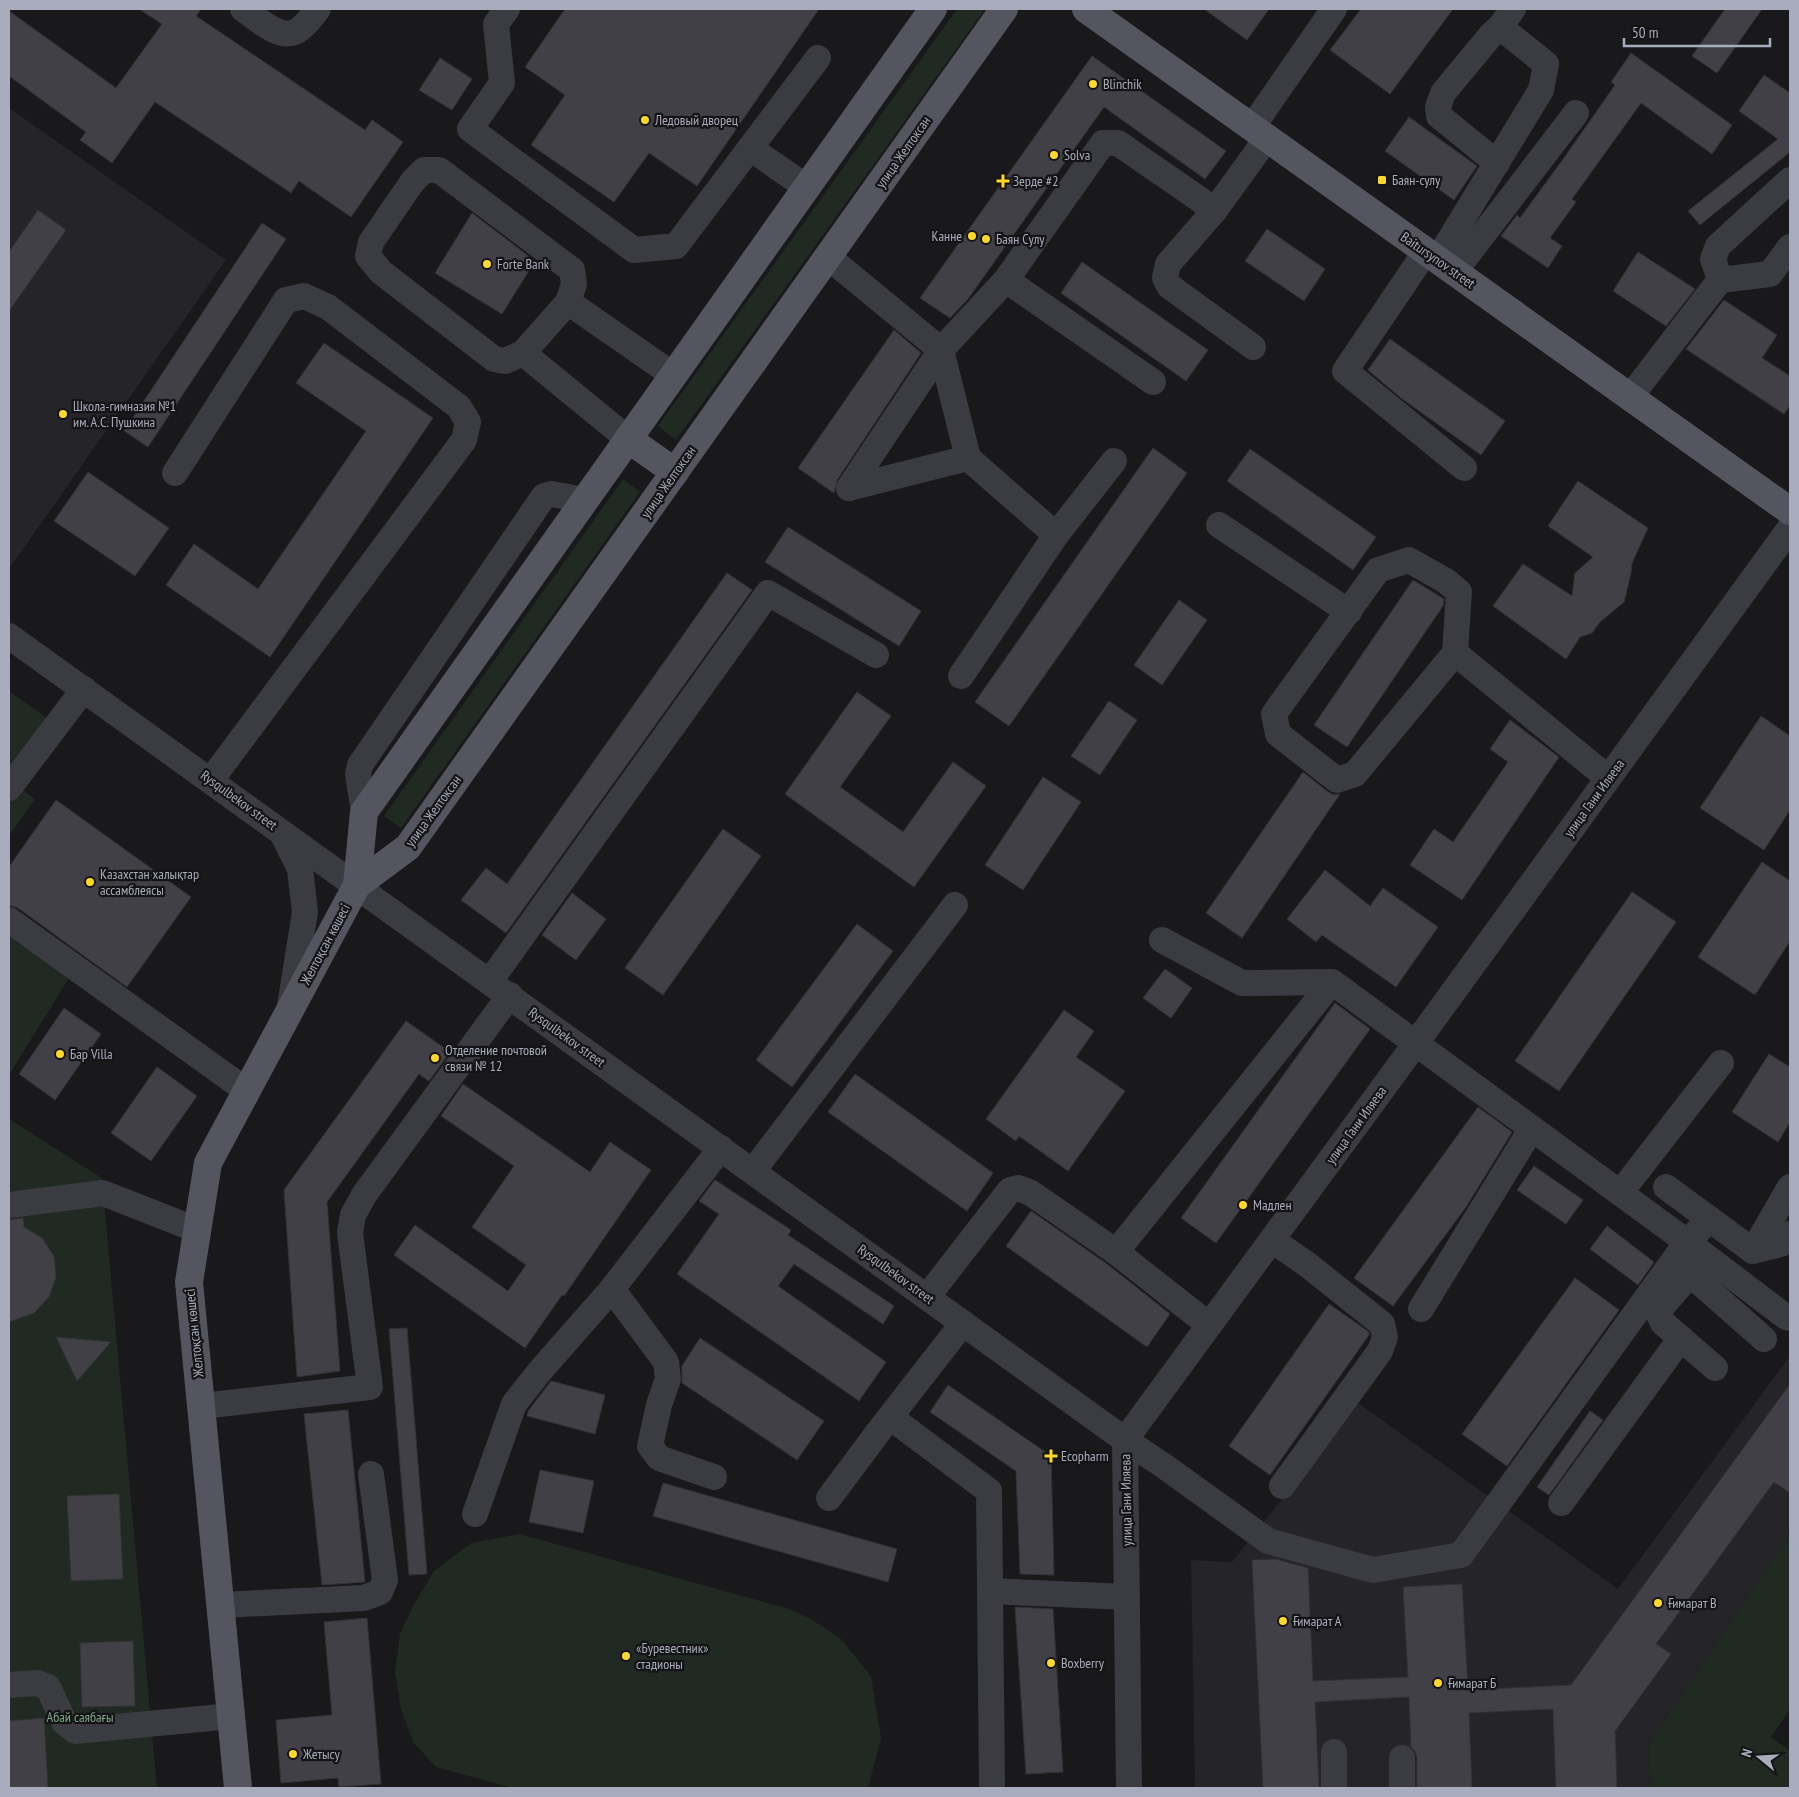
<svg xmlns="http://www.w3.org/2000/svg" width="1799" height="1797" viewBox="0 0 1799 1797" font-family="'PT Sans Narrow',sans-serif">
<rect width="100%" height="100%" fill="#19181b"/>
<g fill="#252428">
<polygon points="9,108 226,260 9,569"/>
<polygon points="1790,1356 1790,1533 1648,1744 1651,1788 1195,1788 1191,1560 1232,1562 1358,1403 1618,1589"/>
</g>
<g fill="#202922">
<polygon points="957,9 985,9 676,440 658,426"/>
<polygon points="623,479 640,492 401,828 384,816"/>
<polygon points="9,691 55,724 13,783 35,799 9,836"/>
<polygon points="9,919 72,973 9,1075"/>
<polygon points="9,1119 102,1178 157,1788 9,1788"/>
<polygon points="1790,1533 1790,1709 1771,1737 1790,1751 1790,1788 1651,1788 1648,1744"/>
<polygon points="520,1534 789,1609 811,1619 841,1639 871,1676 881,1738 868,1788 513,1788 436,1767 413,1742 401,1709 395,1672 400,1634 412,1608 434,1571 471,1543"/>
</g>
<g fill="#404046" stroke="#333237">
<polygon points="139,9 201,9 196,16 365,130 372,120 403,142 351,217 299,181 291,193 155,102 112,163 80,140 86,132 9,76 9,11 116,88 162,24"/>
<polygon points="565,9 819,9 697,186 649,153 614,202 531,145 565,95 525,67"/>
<polygon points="1204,9 1269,9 1247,40"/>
<polygon points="1361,9 1453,9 1390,94 1330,50"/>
<polygon points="1725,9 1762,9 1717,73 1692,56"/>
<polygon points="1631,53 1732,125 1712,154 1641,103 1572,199 1576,202 1550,238 1562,246 1548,268 1501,236 1517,215 1520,218 1564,158 1615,85 1611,82"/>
<polygon points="1092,56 1226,151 1205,179 1104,107 968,299 950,318 920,298"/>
<polygon points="440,58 472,79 452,110 419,90"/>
<polygon points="1764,75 1790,93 1790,152 1700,225 1688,211 1778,139 1739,111"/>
<polygon points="1409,117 1477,166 1454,200 1385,151"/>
<polygon points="38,210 66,230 9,311 9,252"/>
<polygon points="472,213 535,261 502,314 435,273"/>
<polygon points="262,223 286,239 148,447 124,431"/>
<polygon points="1267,229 1325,269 1304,301 1245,261"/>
<polygon points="1638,252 1695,289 1666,326 1613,291"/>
<polygon points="1082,262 1208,350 1186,381 1061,293"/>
<polygon points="1724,300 1777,335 1762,358 1790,376 1790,405 1784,414 1686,349"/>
<polygon points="894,330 921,353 837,480 834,493 798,468"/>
<polygon points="1390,339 1505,421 1481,455 1401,398 1368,370"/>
<polygon points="324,343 433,418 270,657 166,585 194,544 258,589 366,431 296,383"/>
<polygon points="1153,448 1187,473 1009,726 975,702"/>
<polygon points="1250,449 1376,537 1353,570 1227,481"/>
<polygon points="88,472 169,528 135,576 54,521"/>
<polygon points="1578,481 1648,528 1632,563 1631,573 1624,602 1600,622 1592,633 1580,637 1566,659 1493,606 1523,564 1572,596 1575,573 1593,557 1548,526"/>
<polygon points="788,527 921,611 899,646 765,562"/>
<polygon points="727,573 752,590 506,933 461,900 486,868 507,884"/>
<polygon points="1413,580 1444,599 1443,606 1347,747 1314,725"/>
<polygon points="1179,600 1207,620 1162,685 1134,665"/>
<polygon points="857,692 891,716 840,787 903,832 953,762 986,786 914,887 785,794"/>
<polygon points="1109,701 1137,720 1100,775 1071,756"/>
<polygon points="1761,716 1790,736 1790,810 1764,850 1700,808"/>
<polygon points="1510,720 1559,757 1462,900 1410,865 1434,829 1453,842 1508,762 1490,749"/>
<polygon points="1303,772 1328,792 1334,795 1340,794 1242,938 1206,913"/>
<polygon points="1043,777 1081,802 1023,890 985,865"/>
<polygon points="56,800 191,897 127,987 18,908 9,905 9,867"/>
<polygon points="723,829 761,856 663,995 625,968"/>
<polygon points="1762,862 1790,881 1790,941 1755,995 1698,957"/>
<polygon points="1325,870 1370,906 1383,888 1438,927 1396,987 1322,935 1316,942 1287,919"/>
<polygon points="1632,892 1676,922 1559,1091 1515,1061"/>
<polygon points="572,893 606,919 576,960 542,935"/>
<polygon points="857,924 893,951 792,1087 756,1060"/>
<polygon points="1165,969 1192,988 1171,1018 1143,998"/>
<polygon points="1335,1003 1370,1029 1216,1243 1181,1218"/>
<polygon points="64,1008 101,1034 55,1100 19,1074"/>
<polygon points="1064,1010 1094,1031 1076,1057 1125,1091 1068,1171 1019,1136 1016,1141 986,1119"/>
<polygon points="406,1021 450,1052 429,1081 419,1074 327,1202 340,1371 297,1377 284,1190"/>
<polygon points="1769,1054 1790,1067 1790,1122 1778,1142 1732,1112"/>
<polygon points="157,1067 197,1096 151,1161 111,1133"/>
<polygon points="855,1074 993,1173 967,1211 828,1112"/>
<polygon points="463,1084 590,1172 610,1142 651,1170 564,1296 562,1295 525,1348 394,1255 415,1225 508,1291 526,1265 472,1227 514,1166 441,1116"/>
<polygon points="1478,1107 1512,1132 1466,1207 1393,1306 1354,1278"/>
<polygon points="1534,1166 1583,1200 1566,1224 1517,1190"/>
<polygon points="715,1180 791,1230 788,1235 894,1306 883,1324 794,1264 778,1286 886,1362 859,1401 677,1274 719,1214 699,1201"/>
<polygon points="1031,1211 1107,1264 1170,1314 1147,1347 1006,1246"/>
<polygon points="23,1218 24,1227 42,1238 54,1256 56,1277 49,1297 34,1313 9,1322 9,1220"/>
<polygon points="1607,1226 1654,1262 1638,1285 1590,1249"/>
<polygon points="1575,1278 1619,1310 1507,1466 1462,1434"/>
<polygon points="1329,1304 1369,1332 1369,1335 1270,1475 1229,1446"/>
<polygon points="407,1328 427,1574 409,1575 389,1329"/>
<polygon points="56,1337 111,1342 77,1381"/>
<polygon points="700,1338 824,1421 797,1460 682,1383 682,1366"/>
<polygon points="551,1381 605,1395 595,1434 527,1416 529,1410"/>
<polygon points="1790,1384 1790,1493 1774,1482 1656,1644 1671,1654 1615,1731 1617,1788 1556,1788 1553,1709 1469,1713 1472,1788 1417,1788 1417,1758 1415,1751 1411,1747 1409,1697 1315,1702 1319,1788 1263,1788 1252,1560 1275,1559 1308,1568 1313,1681 1408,1677 1403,1587 1462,1584 1468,1690 1571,1685"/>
<polygon points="948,1385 1051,1456 1054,1575 1020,1574 1016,1471 930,1412"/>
<polygon points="348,1410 365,1582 322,1585 304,1414"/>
<polygon points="1590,1411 1603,1420 1549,1495 1537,1487"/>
<polygon points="540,1470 594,1481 583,1533 529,1522"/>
<polygon points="663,1483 897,1549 888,1582 653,1516"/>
<polygon points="119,1494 123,1579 71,1581 67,1496"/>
<polygon points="1015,1607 1053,1609 1063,1772 1026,1774"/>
<polygon points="367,1618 381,1784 339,1787 338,1778 281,1783 276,1720 332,1715 324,1622"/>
<polygon points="133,1641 135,1706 82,1707 80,1643"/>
<polygon points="44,1718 48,1788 9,1788 9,1721"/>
</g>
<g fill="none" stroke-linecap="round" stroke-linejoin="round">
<g stroke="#3b3b42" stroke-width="26">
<path d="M 243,9 C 255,17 276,37 292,33 C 302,31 312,16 318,9"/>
<polyline points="507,9 496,24 502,83 470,129 634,250 676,246 818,58"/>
<polyline points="1252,127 1334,9"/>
<polyline points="750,148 806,187"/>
<polyline points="1497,163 1439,116 1438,107 1443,93 1491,35 1500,27"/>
<polyline points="1426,251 1345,371 1464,468"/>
<polyline points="828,257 941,350 968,458 1056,535"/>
<polyline points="1438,259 1541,90 1546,64 1500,27 1513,9"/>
<polyline points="1455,271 1576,113"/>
<polyline points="1006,280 1153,382"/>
<polyline points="1720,280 1713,259 1718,246 1790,180"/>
<polyline points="1253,347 1169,286 1165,278 1168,264 1215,210 1267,138"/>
<polyline points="523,353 568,302"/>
<polyline points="1630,397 1720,280 1770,274 1790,247"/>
<polyline points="628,439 523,353 505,361 494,359 381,272 368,256 371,242 413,181 424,170 439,170 572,270 574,284 568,302 673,375"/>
<polyline points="175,473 286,300 304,296 328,307 459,407 468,422 464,440 211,780"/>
<polyline points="849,488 941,350 1006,280 1103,143 1118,143 1215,210"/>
<polyline points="849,488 968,458"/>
<polyline points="1219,525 1349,612"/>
<polygon points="1409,560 1446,581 1459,592 1455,653 1355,774 1337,780 1278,734 1274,714 1378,570"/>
<polyline points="9,636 1125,1440 1164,1466 1268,1541 1373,1570 1461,1555 1687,1242 1710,1219"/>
<polyline points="1455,653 1608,778"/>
<polyline points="961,676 1056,535 1114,461"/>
<polyline points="9,788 84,689"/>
<polyline points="364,812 358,774 360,765 544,496 551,494 585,500"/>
<polyline points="282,833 300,869 305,912 290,1006"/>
<polyline points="9,920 247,1091"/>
<polyline points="1162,940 1242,983 1332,982 1687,1242 1786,1317 1790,1318"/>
<polyline points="490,981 768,593 876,655"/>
<polyline points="753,1171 955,905"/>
<polyline points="1666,1187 1753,1251 1781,1244 1790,1234"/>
<polyline points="1620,1193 1721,1063"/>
<polyline points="9,1205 103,1193 197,1230"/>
<polyline points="1272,1240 1308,1265 1382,1324 1385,1337 1380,1351 1282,1486"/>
<polyline points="1687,1242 1690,1274 1764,1339"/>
<polyline points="1753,1251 1790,1187"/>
<polyline points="1116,1252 1209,1325"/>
<polyline points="1690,1274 1660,1309 1660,1317 1663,1323 1715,1368"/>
<polyline points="612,1289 666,1362 668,1379 659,1405 650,1446 659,1458 714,1477"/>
<polyline points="927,1297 1010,1190 1018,1188 1031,1193 1116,1252 1332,982"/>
<polyline points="1421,1309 1532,1128"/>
<polyline points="202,1406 370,1387 350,1233 353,1215 364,1195 510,995"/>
<polyline points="890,1417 989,1491 992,1788"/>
<polyline points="829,1498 879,1431 963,1323"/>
<polyline points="1561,1503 1681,1338"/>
<polyline points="475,1514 514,1404 540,1371 612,1289 721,1148"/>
<polyline points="990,1591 1127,1597"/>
<polyline points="221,1605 364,1598 380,1592 385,1580 371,1474"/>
<polyline points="9,1685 37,1683 48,1687 64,1722 75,1731 231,1716"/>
<polyline points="1334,1752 1334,1788"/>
<polyline points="1402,1758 1402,1788"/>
<polyline points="1129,1788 1125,1440 1416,1043 1790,528"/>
</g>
<g stroke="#55555f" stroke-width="28">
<polyline points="1086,9 1790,511"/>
<polyline points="628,439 675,472"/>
<polyline points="357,885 408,847 1004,9"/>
<polyline points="238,1788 189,1282 208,1163 357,885 364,812 933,9"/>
</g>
</g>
<g fill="#ffd82c" stroke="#141316" stroke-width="2">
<circle cx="1093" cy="84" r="5"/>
<circle cx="645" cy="120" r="5"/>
<circle cx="1054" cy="155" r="5"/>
<rect x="1377" y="175" width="10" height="10" rx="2.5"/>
<path d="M1000.5 173.5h5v5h5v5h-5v5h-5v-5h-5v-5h5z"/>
<circle cx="972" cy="236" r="5"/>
<circle cx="986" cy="239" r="5"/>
<circle cx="487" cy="264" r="5"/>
<circle cx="63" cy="414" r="5"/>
<circle cx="90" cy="882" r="5"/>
<circle cx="60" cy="1054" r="5"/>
<circle cx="435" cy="1058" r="5"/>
<circle cx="1243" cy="1205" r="5"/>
<path d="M1048.5 1448.5h5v5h5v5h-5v5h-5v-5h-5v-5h5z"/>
<circle cx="1658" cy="1603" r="5"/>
<circle cx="1283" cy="1621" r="5"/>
<circle cx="626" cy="1656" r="5"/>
<circle cx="1051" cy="1663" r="5"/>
<circle cx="1438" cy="1683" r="5"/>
<circle cx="293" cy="1754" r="5"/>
</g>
<g text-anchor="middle" stroke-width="4.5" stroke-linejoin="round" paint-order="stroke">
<g font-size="14" fill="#a9acbc" stroke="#141316" text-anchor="start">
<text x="1103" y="89">Blinchik</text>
<text x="655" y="125">Ледовый дворец</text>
<text x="1064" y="160">Solva</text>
<text x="1392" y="185">Баян-сулу</text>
<text x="1013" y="186">Зерде #2</text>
<text x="962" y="241" text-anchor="end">Канне</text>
<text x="996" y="244">Баян Сулу</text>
<text x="497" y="269">Forte Bank</text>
<text x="73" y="411">Школа-гимназия №1<tspan x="73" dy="16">им. А.С. Пушкина</tspan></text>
<text x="100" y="879">Казахстан халықтар<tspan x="100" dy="16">ассамблеясы</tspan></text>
<text x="445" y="1055">Отделение почтовой<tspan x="445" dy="16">связи № 12</tspan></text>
<text x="70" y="1059">Бар Villa</text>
<text x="1253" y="1210">Мадлен</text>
<text x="1061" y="1461">Ecopharm</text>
<text x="1668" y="1608">Ғимарат В</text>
<text x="1293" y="1626">Ғимарат А</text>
<text x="636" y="1653">«Буревестник»<tspan x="636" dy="16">стадионы</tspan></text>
<text x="1061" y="1668">Boxberry</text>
<text x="1448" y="1688">Ғимарат Б</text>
<text x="303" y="1759">Жетысу</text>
</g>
<g font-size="14" fill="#a9acbc" stroke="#141316">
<text transform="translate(903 152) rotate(-55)" y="5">улица Желтоксан</text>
<text transform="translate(1438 260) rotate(35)" y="5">Baitursynov street</text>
<text transform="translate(668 482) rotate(-55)" y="5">улица Желтоксан</text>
<text transform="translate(1594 798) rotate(-54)" y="5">улица Гани Иляева</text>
<text transform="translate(239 800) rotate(36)" y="5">Rysqulbekov street</text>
<text transform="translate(433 811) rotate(-54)" y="5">улица Желтоксан</text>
<text transform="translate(325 944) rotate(-62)" y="5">Желтоқсан көшесі</text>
<text transform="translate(567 1037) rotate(36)" y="5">Rysqulbekov street</text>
<text transform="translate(1356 1125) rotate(-54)" y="5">улица Гани Иляева</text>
<text transform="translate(896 1274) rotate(36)" y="5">Rysqulbekov street</text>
<text transform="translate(194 1333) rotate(-96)" y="5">Желтоқсан көшесі</text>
<text transform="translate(1126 1500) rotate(-91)" y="5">улица Гани Иляева</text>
</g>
<g font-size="14" fill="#7fa888" stroke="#141316">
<text x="80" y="1722">Абай саябағы</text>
</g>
</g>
<rect width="1799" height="1797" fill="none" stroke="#a9acbc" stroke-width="20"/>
<g transform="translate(1759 1757) rotate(288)" stroke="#141316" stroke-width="4" paint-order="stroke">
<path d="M0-4L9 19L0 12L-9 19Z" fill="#a9acbc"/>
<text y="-8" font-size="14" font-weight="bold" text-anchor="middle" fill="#a9acbc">N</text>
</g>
<path d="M1624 38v8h146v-8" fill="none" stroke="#a9acbc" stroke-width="2.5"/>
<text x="1632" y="38" font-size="15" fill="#a9acbc" stroke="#141316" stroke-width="4" paint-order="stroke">50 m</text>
</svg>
